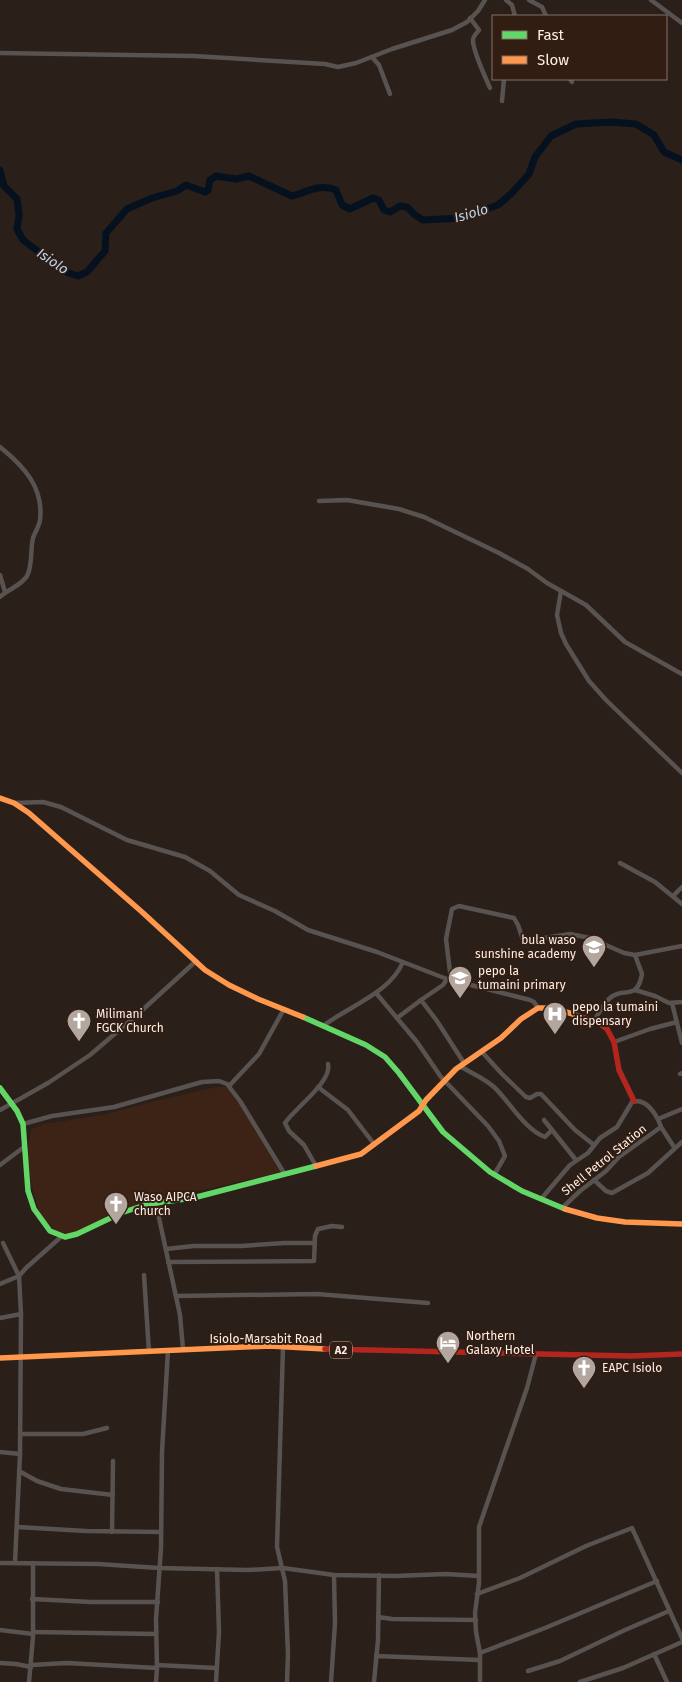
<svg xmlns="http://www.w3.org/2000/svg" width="682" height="1682" viewBox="0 0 682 1682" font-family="'Fira Sans',sans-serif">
<rect width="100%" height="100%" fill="#2a1f19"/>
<polygon fill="#3c2316" points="216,1087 226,1087 237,1100 280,1171 274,1174 137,1205 63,1238 53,1229 40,1214 33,1191 27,1155 31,1129 45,1124 107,1114 155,1101"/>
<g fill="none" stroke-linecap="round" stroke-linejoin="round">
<path stroke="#061120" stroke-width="7" d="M 0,170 L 4,186 L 17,199 L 19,215 L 17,229 L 23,240 L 66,272 L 78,276 L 87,272 L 105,251 L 106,233 L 127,209 L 152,198 L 177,191 L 186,185 L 205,192 L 208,190 L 210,180 L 216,176 L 236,179 L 249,176 L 292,196 C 307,192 320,183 336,190 L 342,205 L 350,209 L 373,198 L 379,200 L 384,210 L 390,212 L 400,206 L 407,207 L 415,215 L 423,220 L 444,219 L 460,218 L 498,205 L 511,194 L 529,174 L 535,157 L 551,136 L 576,124 L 611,122 L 636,124 L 654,135 L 664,152 L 682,160"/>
<g stroke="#585351" stroke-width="4.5">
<polyline points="506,0 512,5 515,16"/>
<polyline points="529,0 542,7 546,16"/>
<polyline points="651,0 682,23"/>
<path d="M 470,18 L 479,30 C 477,33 473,36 473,40 C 473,52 485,76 490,88"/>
<polyline points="0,53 194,56 325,64 338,67 356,63 392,49 452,30 467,22 478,11 485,0"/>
<polyline points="372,57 379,65 390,94"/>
<polyline points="570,79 572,82"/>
<polyline points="502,101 504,79"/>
<path d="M 0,447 C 24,466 44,488 40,520 C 39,527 35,532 33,538 C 30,550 33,565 27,576 C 21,586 8,589 0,597"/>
<polyline points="319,501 347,500 399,509 424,517 499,553 528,569 547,583 586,605 625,642 682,674"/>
<polyline points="0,575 5,592"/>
<polyline points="561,591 557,615 561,633 566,644 589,681 606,700 682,773"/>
<polyline points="14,803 43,802 61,807 127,840 185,857 210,871 239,895 275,911 308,930 377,952 447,979 530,1000 534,1002 538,1008"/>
<polyline points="620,863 655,882 682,904"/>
<polyline points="673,896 682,887"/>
<polyline points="451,980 446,939 452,909 459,906 514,918 518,925 523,940 525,941 570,934 590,938 624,953 635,955 682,946"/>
<polyline points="635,990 655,996 669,1003 682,1002"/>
<polyline points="376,993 417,1042 441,1077 488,1126 499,1141 505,1156 494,1175"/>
<polyline points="421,1000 443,985 447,979"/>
<polyline points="672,1003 682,1043"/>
<polyline points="397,1018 421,1000 437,1021 464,1063"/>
<path d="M 594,1021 C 599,1013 603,1004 610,998 C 623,986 637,1002 642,974 L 635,955"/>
<path d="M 323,1026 C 349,1006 390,993 403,962"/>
<polyline points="614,1042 650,1029 677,1022"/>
<polyline points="482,1052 502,1074 526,1097 530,1098 537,1094 541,1094 575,1130 594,1145"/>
<path d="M 460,1066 C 471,1073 484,1078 494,1087 C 509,1101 525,1130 545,1137 L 552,1130"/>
<polyline points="680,1074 682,1073"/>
<polyline points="229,1086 259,1054 284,1009"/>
<polyline points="318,1087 348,1110 374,1144"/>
<polyline points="0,1110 48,1083 90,1055 138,1014 195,962"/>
<polyline points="658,1119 682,1109"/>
<polyline points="544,1120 576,1160"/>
<polyline points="23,1124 52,1116 114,1107 202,1082 219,1081 227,1084 240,1101 284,1173"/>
<polyline points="661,1127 674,1147"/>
<polyline points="0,1165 24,1147"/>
<path d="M 316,1166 L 304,1145 L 289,1131 L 285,1123 C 294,1109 333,1081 328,1064"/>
<polyline points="594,1180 606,1191 612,1193 648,1173 682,1142"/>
<path d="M 541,1199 L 570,1165 L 588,1153 L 600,1138 L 617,1127 L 632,1102 C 646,1097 657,1115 661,1127 L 619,1157 L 606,1171 L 580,1191 L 562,1208"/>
<polyline points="156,1204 180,1315 183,1349"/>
<polyline points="3,1243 19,1276 21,1314 20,1454 15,1563"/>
<polyline points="166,1249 194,1246 241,1246 284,1243 314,1243"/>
<polyline points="168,1262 314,1261 315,1236 318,1229 332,1226 342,1227"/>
<polyline points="144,1275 149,1352"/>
<polyline points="0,1284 19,1276 26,1268 62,1236"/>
<polyline points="176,1296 317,1294 428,1303"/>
<polyline points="0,1318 21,1314"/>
<polyline points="283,1347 277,1547 285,1581 288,1654 287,1682"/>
<polyline points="20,1434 83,1434 107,1428"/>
<polyline points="0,1452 20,1454"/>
<polyline points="19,1471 37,1481 61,1489 113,1495"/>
<polyline points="17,1527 86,1531 161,1532"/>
<polyline points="112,1532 113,1461"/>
<polyline points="0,1563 98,1564 159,1568 248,1570 283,1568 334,1575 395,1576 446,1574 479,1576"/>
<polyline points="477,1594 520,1578 586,1546 632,1528 682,1638"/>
<polyline points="32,1599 91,1602 158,1602"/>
<polyline points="378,1617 392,1619 476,1620"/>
<polyline points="0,1630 33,1634"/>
<polyline points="33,1632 156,1634"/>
<polyline points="480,1653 545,1628 657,1581"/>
<polyline points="654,1654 667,1682"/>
<polyline points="376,1656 480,1660"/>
<polyline points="0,1663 16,1664 31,1667"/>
<polyline points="31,1665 67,1663 157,1668"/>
<polyline points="157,1665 216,1668"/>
<polyline points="528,1671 560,1661 625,1630 669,1611"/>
<polyline points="29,1682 33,1637 33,1563"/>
<polyline points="156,1682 157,1668 156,1619 161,1548 162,1452 168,1350"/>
<polyline points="216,1682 219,1632 217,1569"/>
<polyline points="331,1682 335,1623 334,1575"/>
<polyline points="374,1682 378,1640 379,1575"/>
<polyline points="480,1682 480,1653 476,1632 475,1613 479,1583 479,1527 527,1388 536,1354"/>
<polyline points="580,1682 623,1668 682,1642"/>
</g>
<g stroke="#63d668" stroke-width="5.5">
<polyline points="303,1017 366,1045 385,1057 399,1073 443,1132 490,1172 522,1191 565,1209"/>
<polyline points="0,1088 17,1111 23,1124 28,1191 34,1209 50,1231 65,1237 77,1234 121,1213 148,1204 193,1198 316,1166"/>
</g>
<g stroke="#ff974d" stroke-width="5.5">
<polyline points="0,798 14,803 29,813 142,912 205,970 229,985 258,999 303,1017"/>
<polyline points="316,1166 361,1154 419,1111 426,1100 456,1069 501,1038 521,1019 538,1008 553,1008 579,1016"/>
<polyline points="565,1209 597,1218 625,1222 682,1224"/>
<polyline points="0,1358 269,1346 325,1349"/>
</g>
<g stroke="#b3261e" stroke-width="5.5">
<polyline points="579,1016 598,1022 607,1029 614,1042 619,1070 634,1101"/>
<polyline points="325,1349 631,1356 682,1354"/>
</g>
</g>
<defs>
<symbol id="school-pin" viewBox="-11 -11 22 30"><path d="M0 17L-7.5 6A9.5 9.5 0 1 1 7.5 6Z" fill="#b3a69f" stroke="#311d12"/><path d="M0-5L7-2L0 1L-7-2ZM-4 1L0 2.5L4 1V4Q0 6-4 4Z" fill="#fff"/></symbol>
<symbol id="hospital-pin" viewBox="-11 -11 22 30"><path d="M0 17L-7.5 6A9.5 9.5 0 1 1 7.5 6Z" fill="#b3a69f" stroke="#311d12"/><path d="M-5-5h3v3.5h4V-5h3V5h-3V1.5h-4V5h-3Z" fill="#fff"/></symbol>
<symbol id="church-pin" viewBox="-11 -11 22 30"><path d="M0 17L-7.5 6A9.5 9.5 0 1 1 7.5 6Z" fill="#b3a69f" stroke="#311d12"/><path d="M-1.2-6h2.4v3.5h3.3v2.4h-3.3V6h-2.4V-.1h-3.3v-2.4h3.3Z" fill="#fff"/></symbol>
<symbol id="hotel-pin" viewBox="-11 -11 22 30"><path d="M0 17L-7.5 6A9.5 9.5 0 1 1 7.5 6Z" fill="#b3a69f" stroke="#311d12"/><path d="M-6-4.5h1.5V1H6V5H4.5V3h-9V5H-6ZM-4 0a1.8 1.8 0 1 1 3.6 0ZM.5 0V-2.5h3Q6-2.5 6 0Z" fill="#fff"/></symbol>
</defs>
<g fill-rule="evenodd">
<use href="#school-pin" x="580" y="933" width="28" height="38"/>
<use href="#school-pin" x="446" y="964" width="28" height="38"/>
<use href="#hospital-pin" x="541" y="1000" width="28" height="38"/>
<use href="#church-pin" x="65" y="1007" width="28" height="38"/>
<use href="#church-pin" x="102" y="1190" width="28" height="38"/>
<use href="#hotel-pin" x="434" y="1329" width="28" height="38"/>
<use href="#church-pin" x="570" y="1354" width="28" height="38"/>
</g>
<g text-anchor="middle" stroke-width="4" stroke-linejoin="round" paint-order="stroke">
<rect fill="#311d12" stroke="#c0afa7" stroke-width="1" x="330" y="1341.5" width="22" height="17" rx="4"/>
<g font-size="11" font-weight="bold" fill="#fdeee7">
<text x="341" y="1354">A2</text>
</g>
<g font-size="12" fill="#fdeee7" stroke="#311d12" text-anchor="start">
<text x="576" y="944" text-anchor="end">bula waso<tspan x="576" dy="14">sunshine academy</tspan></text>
<text x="478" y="975">pepo la<tspan x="478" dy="14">tumaini primary</tspan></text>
<text x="572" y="1011">pepo la tumaini<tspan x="572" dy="14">dispensary</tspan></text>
<text x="96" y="1018">Milimani<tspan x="96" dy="14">FGCK Church</tspan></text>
<text x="134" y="1201">Waso AIPCA<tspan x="134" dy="14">church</tspan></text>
<text x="466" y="1340">Northern<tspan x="466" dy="14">Galaxy Hotel</tspan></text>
<text x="602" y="1372">EAPC Isiolo</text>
</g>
<g font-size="12" fill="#fdeee7" stroke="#311d12">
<text transform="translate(604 1160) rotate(-39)" y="4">Shell Petrol Station</text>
<text x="266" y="1343">Isiolo-Marsabit Road</text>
</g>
<g font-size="14" font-style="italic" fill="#b6d4f3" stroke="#311d12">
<text transform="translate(471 213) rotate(-16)" y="5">Isiolo</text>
<text transform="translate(53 261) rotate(34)" y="5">Isiolo</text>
</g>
</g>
<rect x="492" y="15" width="175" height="65" fill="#311d12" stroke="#837167"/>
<rect x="502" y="31" width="25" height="8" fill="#63d668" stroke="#837167"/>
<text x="537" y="40" font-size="15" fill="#fdeee7">Fast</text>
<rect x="502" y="56" width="25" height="8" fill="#ff974d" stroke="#837167"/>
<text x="537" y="65" font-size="15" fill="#fdeee7">Slow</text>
</svg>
